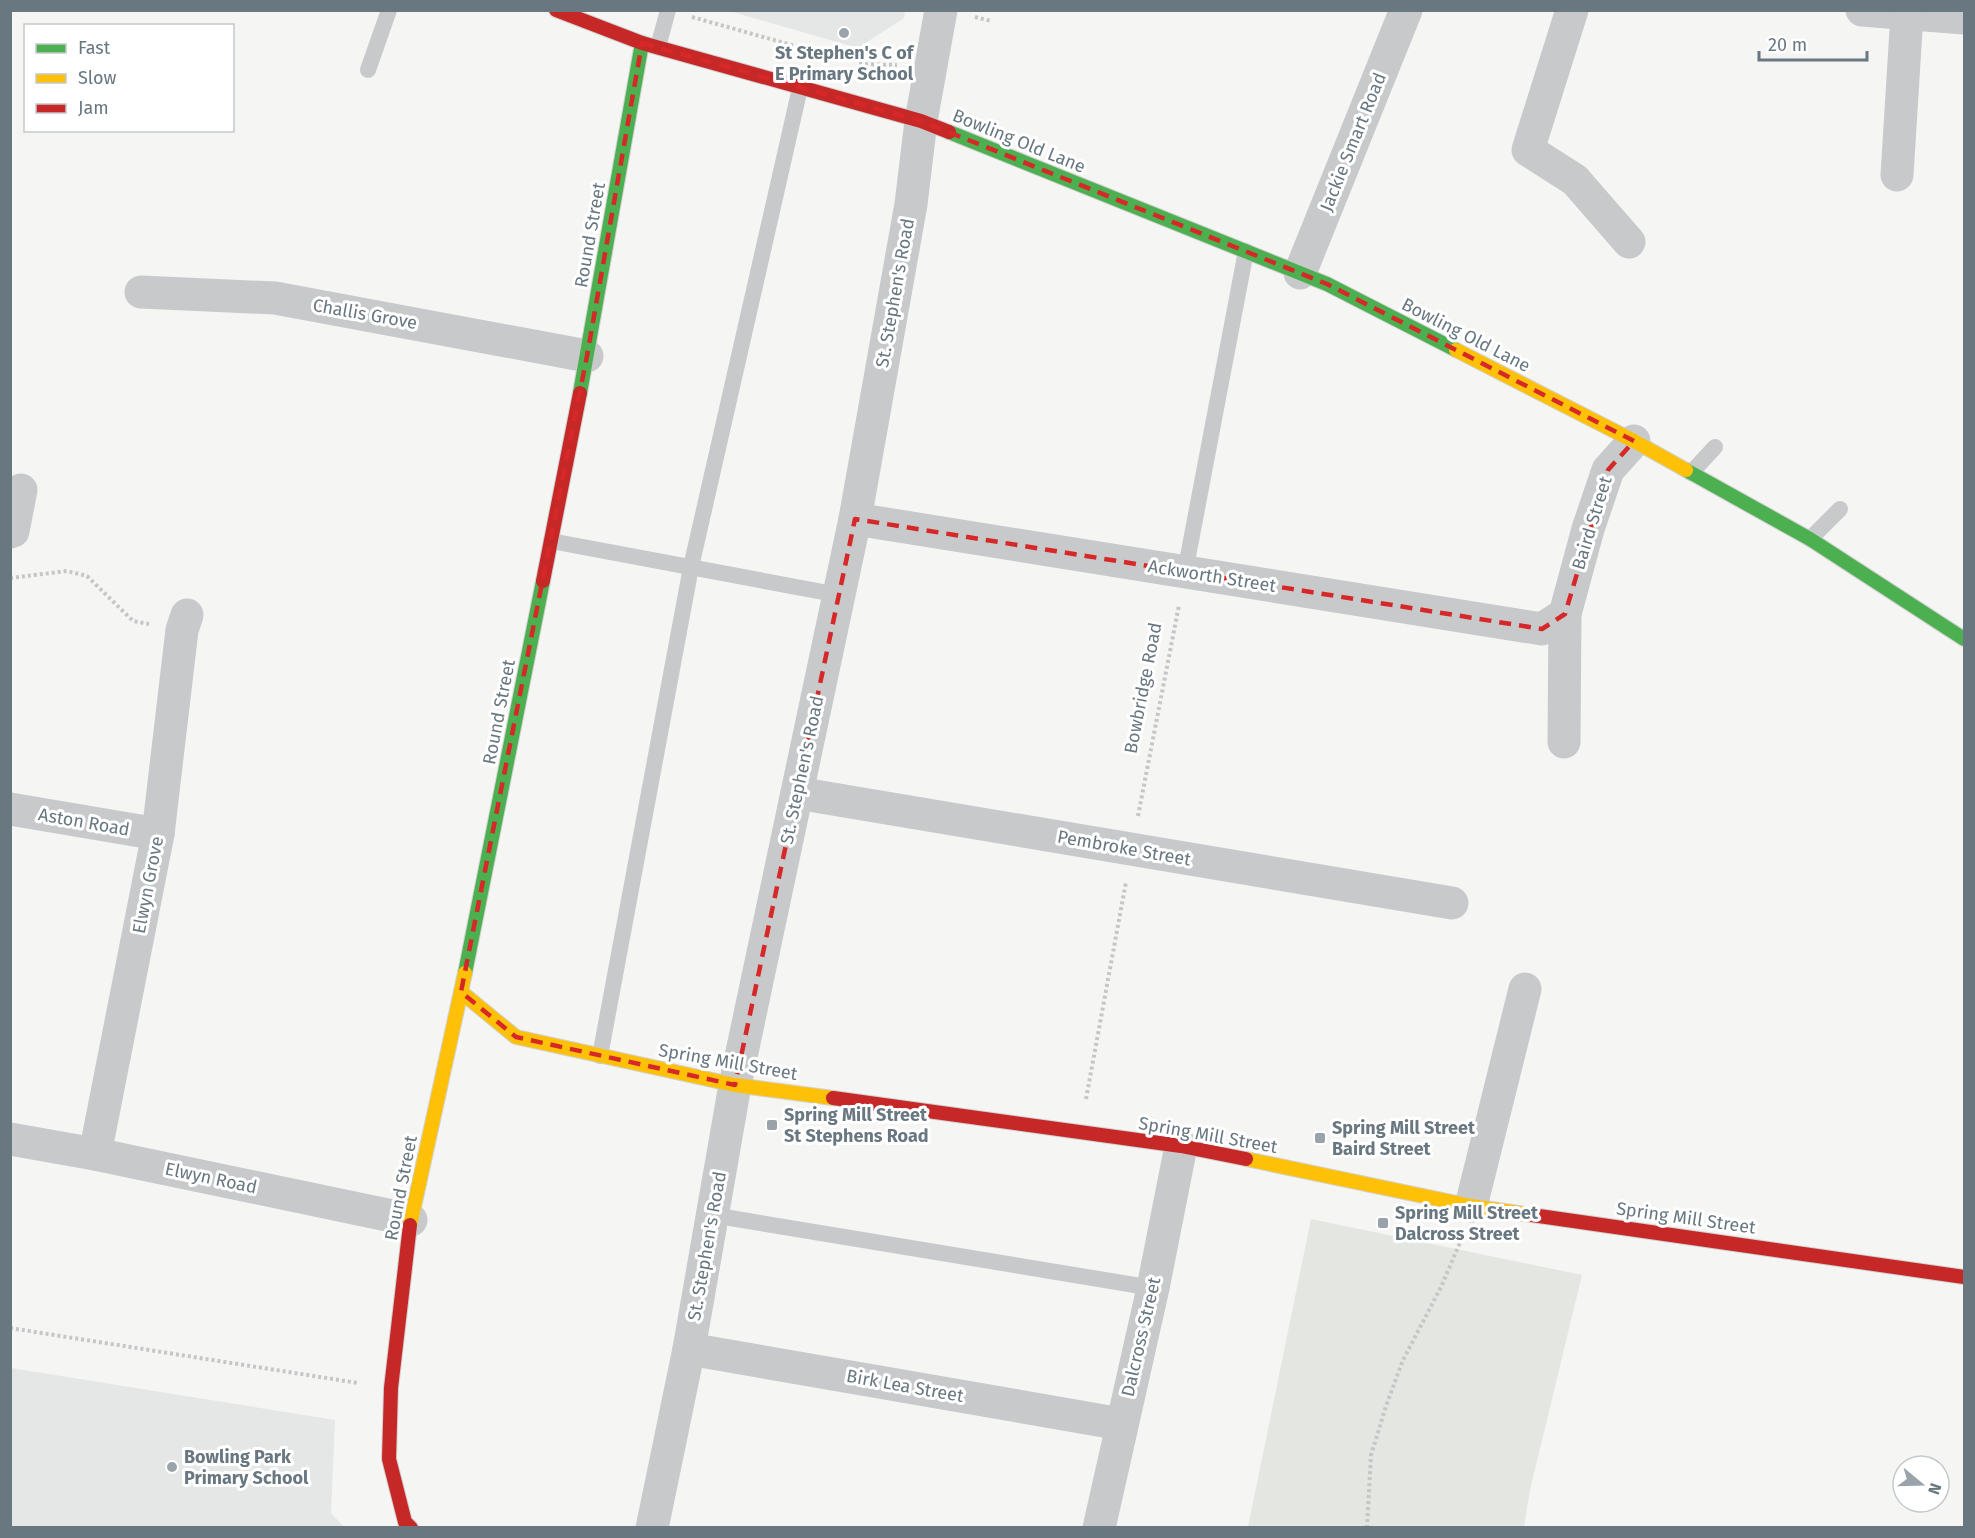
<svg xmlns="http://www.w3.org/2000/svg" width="1975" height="1538" viewBox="0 0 1975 1538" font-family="'Fira Sans',sans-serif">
<rect width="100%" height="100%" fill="#f5f5f4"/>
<g fill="#e5e6e6">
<polygon points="729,11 905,11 904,18 858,48"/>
<polygon points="11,1368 335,1420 331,1513 344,1527 11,1527"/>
</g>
<polygon fill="#e4e6e1" points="1311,1219 1582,1275 1530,1490 1524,1527 1248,1527"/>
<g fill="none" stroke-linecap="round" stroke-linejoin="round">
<defs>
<g id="fast">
<polyline points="949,132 1327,284 1456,350"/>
<polyline points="580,393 642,43"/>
<polyline points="1686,470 1810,539 1964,639"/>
<polyline points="465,973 543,581"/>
</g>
<g id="slow">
<polyline points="1456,350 1634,441 1686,470"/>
<polyline points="461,992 516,1037 735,1085 833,1098"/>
<polyline points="1246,1159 1471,1206 1532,1215"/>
<polyline points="410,1225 465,973"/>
</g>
<g id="jam">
<polyline points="556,10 642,43 921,121 949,132"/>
<polyline points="543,581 580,393"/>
<polyline points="833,1098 1181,1146 1246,1159"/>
<polyline points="1532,1215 1964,1277"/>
<polyline points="410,1225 391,1388 389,1459 405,1522 411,1528"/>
</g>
</defs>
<use href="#fast" stroke="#d1d1d1" stroke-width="16"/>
<use href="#slow" stroke="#d1d1d1" stroke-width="16"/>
<use href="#jam" stroke="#d1d1d1" stroke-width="16"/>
<g stroke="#c5c6c7" stroke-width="4" stroke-dasharray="3 3" stroke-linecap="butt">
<polyline points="692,17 838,58"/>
<polyline points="975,17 991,21"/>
<polyline points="859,64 897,65"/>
<polyline points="10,578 67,571 87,576 133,621 149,624"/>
<polyline points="1138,816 1179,605"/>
<polyline points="1086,1099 1126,882"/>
<polyline points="10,1328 358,1383"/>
<polyline points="1367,1528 1371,1455 1386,1406 1403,1360 1441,1287 1462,1238"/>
</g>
<g stroke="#c7c9ca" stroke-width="16">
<polyline points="658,47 668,10"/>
<polyline points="368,70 389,10"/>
<polyline points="1691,473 1715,447"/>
<polyline points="1810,539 1840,509"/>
<polyline points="551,541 839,595"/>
<polyline points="1185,572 1246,251"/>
<polyline points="600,1056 691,567 800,88"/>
<polyline points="712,1215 1153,1288"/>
</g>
<g stroke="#c7c9ca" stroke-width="33">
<polyline points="1572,10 1528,150 1575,180 1629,242"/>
<polyline points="1862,10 1964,18"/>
<polyline points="1897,175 1907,14"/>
<polyline points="1300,273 1406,10"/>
<polyline points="141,292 275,298 587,356"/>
<polyline points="855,519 1542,629 1565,614"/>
<polyline points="10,532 13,531 21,490"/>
<polyline points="1564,742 1565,614 1588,529 1608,470 1634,441"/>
<polyline points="797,793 1452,903"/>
<polyline points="10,809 158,834"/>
<polyline points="10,1139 95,1154 411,1220"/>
<polyline points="95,1154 158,834 182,630 187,615"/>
<polyline points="1471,1206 1525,989"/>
<polyline points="689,1349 1121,1424"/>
<polyline points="652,1528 689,1349 735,1085 855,519 911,204 921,121 941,10"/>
<polyline points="1099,1528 1153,1288 1181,1146"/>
</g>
<use href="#fast" stroke="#4caf50" stroke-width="14"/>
<use href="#slow" stroke="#ffc107" stroke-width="14"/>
<use href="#jam" stroke="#c62828" stroke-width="14"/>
</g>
<path fill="none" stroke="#d62828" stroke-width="4.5" stroke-dasharray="12 8" stroke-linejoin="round" d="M 642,43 L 921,121 L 1327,284 L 1634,441 L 1608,470 L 1565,614 L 1542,629 L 855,519 L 735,1085 L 516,1037 L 461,992 L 587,356 Z"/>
<g fill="#99a3a9" stroke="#fff" stroke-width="2">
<circle cx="844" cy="33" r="6"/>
<rect x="766" y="1119" width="12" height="12" rx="3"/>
<rect x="1314" y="1132" width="12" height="12" rx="3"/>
<rect x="1377" y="1217" width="12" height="12" rx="3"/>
<circle cx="172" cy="1467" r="6"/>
</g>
<g text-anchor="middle" stroke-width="6" stroke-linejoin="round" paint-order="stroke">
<g font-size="18" font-weight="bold" fill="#687780" stroke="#fff" text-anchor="start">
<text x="844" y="59" text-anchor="middle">St Stephen's C of<tspan x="844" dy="21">E Primary School</tspan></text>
<text x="784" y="1121">Spring Mill Street<tspan x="784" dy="21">St Stephens Road</tspan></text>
<text x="1332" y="1134">Spring Mill Street<tspan x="1332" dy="21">Baird Street</tspan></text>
<text x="1395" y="1219">Spring Mill Street<tspan x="1395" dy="21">Dalcross Street</tspan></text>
<text x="184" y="1463">Bowling Park<tspan x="184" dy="21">Primary School</tspan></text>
</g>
<g font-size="18" fill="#687780" stroke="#fff">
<text transform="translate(1019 141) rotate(22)" y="6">Bowling Old Lane</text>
<text transform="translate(1353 142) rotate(-68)" y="6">Jackie Smart Road</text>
<text transform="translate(590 235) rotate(-80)" y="6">Round Street</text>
<text transform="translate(895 293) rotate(-80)" y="6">St. Stephen's Road</text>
<text transform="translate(365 314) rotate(10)" y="6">Challis Grove</text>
<text transform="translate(1466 335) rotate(27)" y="6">Bowling Old Lane</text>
<text transform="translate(1592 523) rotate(-73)" y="6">Baird Street</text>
<text transform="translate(1212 576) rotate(9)" y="6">Ackworth Street</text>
<text transform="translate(1143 688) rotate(-79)" y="6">Bowbridge Road</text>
<text transform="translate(499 712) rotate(-79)" y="6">Round Street</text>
<text transform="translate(802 770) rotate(-78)" y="6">St. Stephen's Road</text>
<text transform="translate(84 822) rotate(10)" y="6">Aston Road</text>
<text transform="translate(1124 848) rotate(10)" y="6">Pembroke Street</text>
<text transform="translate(148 885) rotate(-79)" y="6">Elwyn Grove</text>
<text transform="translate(728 1062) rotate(10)" y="6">Spring Mill Street</text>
<text transform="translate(1208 1135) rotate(10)" y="6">Spring Mill Street</text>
<text transform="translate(211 1178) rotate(12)" y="6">Elwyn Road</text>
<text transform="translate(401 1188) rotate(-79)" y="6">Round Street</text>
<text transform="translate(1686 1218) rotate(8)" y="6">Spring Mill Street</text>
<text transform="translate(707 1246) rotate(-80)" y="6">St. Stephen's Road</text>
<text transform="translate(1141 1337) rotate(-77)" y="6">Dalcross Street</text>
<text transform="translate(905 1386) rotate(10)" y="6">Birk Lea Street</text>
</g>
</g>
<rect width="1975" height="1538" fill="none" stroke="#687780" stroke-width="24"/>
<rect x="24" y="24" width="210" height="108" fill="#ffffff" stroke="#c3c9cc" stroke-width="1.5"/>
<rect x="36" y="44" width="30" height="9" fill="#4caf50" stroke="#c3c9cc" stroke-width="1.5"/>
<text x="78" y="54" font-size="18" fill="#687780">Fast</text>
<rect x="36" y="74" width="30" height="9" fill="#ffc107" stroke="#c3c9cc" stroke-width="1.5"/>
<text x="78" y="84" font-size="18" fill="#687780">Slow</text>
<rect x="36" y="104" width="30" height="9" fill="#c62828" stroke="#c3c9cc" stroke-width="1.5"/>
<text x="78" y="114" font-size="18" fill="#687780">Jam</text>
<g transform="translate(1921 1484) rotate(109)"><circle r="28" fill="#ffffff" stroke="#c3c9cc" stroke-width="1.5"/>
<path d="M0-4.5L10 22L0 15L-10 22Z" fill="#99a3a9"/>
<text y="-9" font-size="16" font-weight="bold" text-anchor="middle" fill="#687780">N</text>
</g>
<path d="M1759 51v9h108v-9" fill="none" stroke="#687780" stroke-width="3"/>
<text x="1768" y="51" font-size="18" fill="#687780" stroke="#ffffff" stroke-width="4.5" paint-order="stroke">20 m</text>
</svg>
